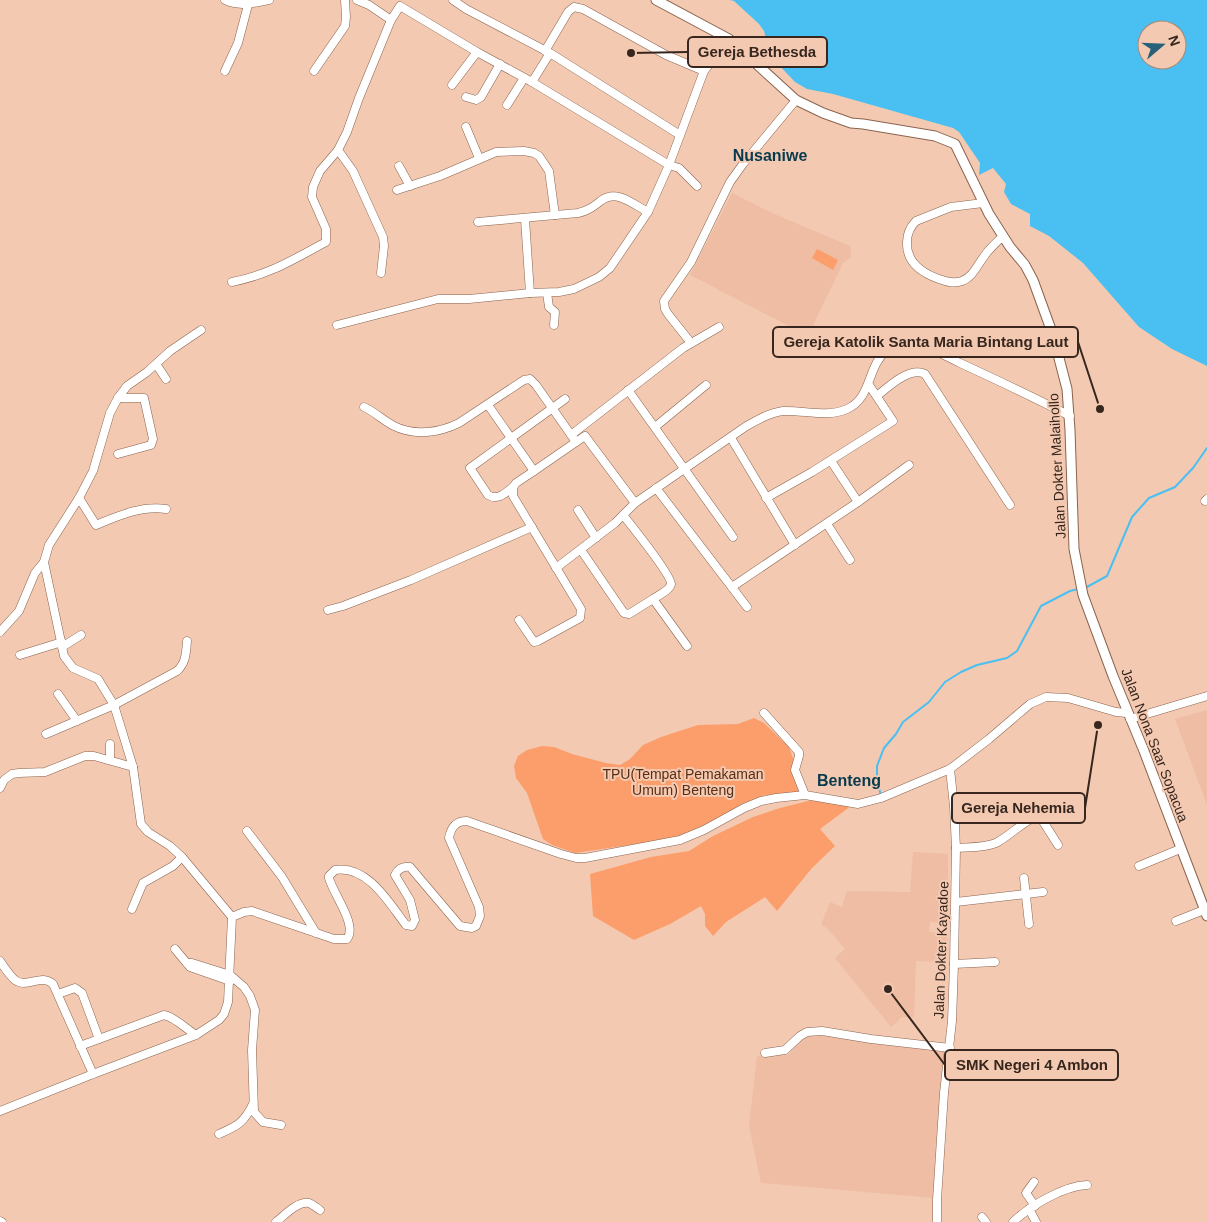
<svg xmlns="http://www.w3.org/2000/svg" width="1207" height="1222" viewBox="0 0 1207 1222" font-family="Helvetica,sans-serif">
<rect width="100%" height="100%" fill="#f4c9b2"/>
<g fill="#eebda3">
<polygon points="732,193 772,213 850,246 851,257 843,263 808,336 690,275"/>
<polygon points="1207,710 1207,805 1175,719"/>
<polygon points="913,852 948,854 948,923 930,922 929,932 948,933 947,962 916,961 914,1017 902,1017 891,1027 835,958 845,949 827,928 821,925 830,902 842,907 847,891 910,892"/>
<polygon points="816,1032 837,1037 946,1052 934,1198 761,1183 749,1126 757,1056 789,1055 800,1039"/>
</g>
<g fill="#fb9e6b">
<polygon points="817,249 838,260 833,270 812,258"/>
<polygon points="754,718 764,723 789,747 805,791 791,794 765,795 742,804 706,828 677,838 575,853 552,845 543,839 527,793 516,778 514,766 518,756 527,750 542,746 554,747 572,754 606,763 620,765 630,759 643,745 661,737 698,725 738,724"/>
<polygon points="816,799 851,806 820,829 835,846 812,868 777,911 765,897 726,922 713,936 705,926 705,914 701,906 670,924 634,940 593,916 590,874 651,857 689,851 713,836 753,817 780,808"/>
</g>
<path fill="#49c0f1" fill-rule="evenodd" d="M 730,0 L 1207,0 L 1207,366 L 1172,349 L 1139,327 L 1083,263 L 1049,236 L 1030,226 L 1030,214 L 1011,204 L 1004,192 L 1006,184 L 993,168 L 979,175 L 980,163 L 959,132 L 953,128 L 833,94 L 807,89 L 795,82 L 777,63 L 769,51 L 764,31 L 759,24 L 734,1 ZM 1147,30 L 1177,30 L 1177,60 L 1147,60 Z"/>
<g fill="none" stroke-linecap="round" stroke-linejoin="round">
<g stroke="#49c0f1" stroke-width="2">
<polyline points="1085,588 1107,576 1132,517 1149,498 1175,487 1193,468 1207,448"/>
<polyline points="881,796 877,780 877,766 884,748 896,734 903,722 929,702 945,682 961,672 977,665 1007,658 1017,651 1041,606 1070,591 1078,589"/>
</g>
<defs>
<g id="minor">
<path d="M 225,0 C 239,7 254,3 269,0"/>
<polyline points="357,0 369,5 391,20"/>
<polyline points="453,0 466,9 548,52"/>
<polyline points="545,51 568,12 574,7 583,9 666,55 704,71"/>
<polyline points="225,71 238,43 248,5"/>
<polyline points="314,71 345,26 346,17 345,0"/>
<polyline points="532,82 550,53 680,135"/>
<polyline points="452,85 477,52"/>
<polyline points="466,97 476,100 481,97 500,64"/>
<polyline points="507,105 524,78"/>
<polyline points="466,127 479,158"/>
<polyline points="399,166 410,186"/>
<polyline points="697,186 679,168 669,165 704,71 729,39"/>
<polyline points="397,190 440,176 496,152 524,151 534,153 539,156 549,171 555,215"/>
<path d="M 983,203 L 951,207 L 916,221 C 910,227 907,233 907,242 C 906,262 922,273 939,279 C 947,282 954,284 962,281 C 973,277 978,264 985,255 C 990,248 997,242 1003,236"/>
<polyline points="525,219 530,293"/>
<path d="M 478,222 L 578,213 C 588,211 594,206 602,200 C 617,189 634,205 648,212"/>
<path d="M 232,282 C 271,274 292,260 326,242 L 326,229 L 312,197 L 313,187 L 320,171 L 338,150"/>
<polyline points="547,293 549,307 555,312 554,325"/>
<polyline points="337,325 438,299 469,299 530,293 559,292 574,289 599,277 610,268 648,212 669,165 532,82 477,52 400,6 391,20 359,98 347,132 338,150 353,171 383,237 384,246 381,273"/>
<polyline points="201,330 170,351 147,372 127,386 118,398 110,413 93,471 79,498 49,545 44,562 64,656 73,668 98,679 114,705 133,767 141,824 148,832 170,846 182,857 232,917"/>
<polyline points="691,343 668,314 665,309 664,301 691,262 730,182 743,164 796,100"/>
<polyline points="156,364 166,379"/>
<polyline points="628,390 733,537"/>
<path d="M 877,396 C 888,387 910,366 925,374 L 1010,505"/>
<polyline points="118,398 144,398 153,439 151,445 118,454"/>
<polyline points="488,405 534,471 576,442"/>
<path d="M 364,407 C 375,412 384,421 394,426 C 414,436 439,433 459,423 L 524,380 L 530,379 L 536,385 L 576,442 L 585,436 L 635,503"/>
<polyline points="655,427 706,385"/>
<polyline points="571,435 683,348 719,327"/>
<polyline points="731,438 795,545"/>
<path d="M 513,487 C 505,493 498,501 488,495 L 470,468 L 565,399"/>
<polyline points="656,488 747,607"/>
<path d="M 79,498 L 96,525 C 118,516 142,505 166,509"/>
<polyline points="766,498 812,472 893,421 869,385"/>
<polyline points="1205,501 1207,499"/>
<polyline points="858,502 909,465"/>
<polyline points="578,510 596,538"/>
<path d="M 623,515 C 631,525 671,575 671,584 C 670,590 659,595 653,599"/>
<polyline points="827,524 850,560"/>
<polyline points="581,550 624,613 629,614 653,599 687,646"/>
<path d="M 556,568 L 615,523 L 635,503 L 745,427 C 757,420 769,413 783,411 C 805,410 827,418 847,409 C 872,398 867,367 886,351 C 895,343 907,342 918,345 C 933,348 947,357 960,363 C 997,380 1033,397 1070,416"/>
<polyline points="732,587 858,502 831,461"/>
<polyline points="328,610 343,606 411,580 532,527"/>
<polyline points="519,620 534,642 538,641 580,618 581,609 513,496 513,487 516,483 534,471"/>
<polyline points="0,632 19,611 35,573 44,562"/>
<polyline points="62,647 81,635"/>
<polyline points="20,655 62,642"/>
<polyline points="58,694 77,721"/>
<polyline points="764,713 799,752 799,756 795,770 805,795"/>
<polyline points="1130,719 1207,696"/>
<path d="M 46,734 L 114,705 L 177,671 C 186,663 186,653 187,641"/>
<polyline points="110,760 110,744"/>
<polyline points="0,788 4,780 12,774 19,773 45,772 85,756 94,756 133,767"/>
<polyline points="247,831 282,877 316,933"/>
<path d="M 956,848 C 969,847 984,848 996,843 C 1011,835 1023,821 1039,815 L 1058,845"/>
<polyline points="1139,866 1180,849"/>
<polyline points="1024,878 1029,924"/>
<polyline points="956,902 1043,892"/>
<polyline points="132,909 143,883 173,866 182,857"/>
<polyline points="1176,921 1204,910"/>
<polyline points="175,949 190,967 230,981 234,979"/>
<path d="M 0,961 C 4,967 9,975 15,980 C 27,989 41,973 53,984 L 93,1074"/>
<polyline points="187,963 192,963 230,975 244,987 250,996 255,1010 252,1050 254,1112 263,1122 281,1125"/>
<polyline points="954,964 995,962"/>
<polyline points="58,994 75,988 82,993 99,1039"/>
<path d="M 80,1046 L 164,1015 C 175,1017 186,1029 196,1035"/>
<polyline points="765,1053 785,1050 800,1036 807,1032 822,1031 871,1039 950,1048"/>
<path d="M 0,1111 L 93,1074 L 196,1035 L 219,1020 L 224,1014 L 228,1002 L 232,917 L 244,912 L 252,911 L 334,939 L 347,939 C 358,925 333,894 329,878 L 329,876 L 335,870 C 368,865 389,903 406,925 L 412,926 L 415,920 L 410,900 L 395,875 C 398,869 403,866 410,867 L 460,926 L 472,928 L 476,926 L 480,916 L 479,907 L 449,838 C 451,827 456,821 467,821 L 561,854 L 576,858 L 585,858 L 680,840 L 704,830 L 744,808 L 761,801 L 776,798 L 805,795 L 858,804 L 881,798 L 950,769 L 989,739 L 1030,704 L 1046,697 L 1068,698 L 1116,712 L 1127,713"/>
<path d="M 219,1134 C 237,1126 244,1123 253,1104"/>
<polyline points="1034,1182 1026,1193 1035,1206"/>
<polyline points="1029,1209 1036,1222"/>
<polyline points="982,1217 986,1222"/>
<polyline points="0,1221 2,1222"/>
<path d="M 276,1222 C 284,1216 297,1201 309,1203 C 312,1204 317,1208 320,1210"/>
<polyline points="937,1222 937,1200 944,1093 952,1021 954,964 956,848 954,806 950,769"/>
<path d="M 1013,1222 C 1030,1206 1063,1186 1087,1185"/>
</g>
<polyline id="major" points="656,0 729,39 796,100 823,113 851,123 863,124 935,136 955,144 989,214 1010,247 1025,265 1033,280 1053,335 1067,389 1070,430 1074,549 1083,595 1113,676 1144,751 1207,916"/>
</defs>
<use href="#minor" stroke="#89644f" stroke-width="9"/>
<use href="#major" stroke="#89644f" stroke-width="11"/>
<use href="#minor" stroke="#fff" stroke-width="8"/>
<use href="#major" stroke="#fff" stroke-width="9"/>
</g>
<g text-anchor="middle" stroke-width="4" stroke-linejoin="round" paint-order="stroke">
<g font-size="14" fill="#36261d" stroke="#f4c9b2">
<text transform="translate(1057 466) rotate(-93)" y="5">Jalan Dokter Malaihollo</text>
<text transform="translate(1155 745) rotate(69)" y="5">Jalan Nona Saar Sopacua</text>
<text transform="translate(941 950) rotate(-88)" y="5">Jalan Dokter Kayadoe</text>
</g>
<g font-size="14" fill="#5a2e14" stroke="#f4c9b2">
<text x="683" y="779">TPU(Tempat Pemakaman<tspan x="683" dy="16">Umum) Benteng</tspan></text>
</g>
<g font-size="16" font-weight="bold" fill="#073a4d" stroke="#f4c9b2">
<text x="770" y="161">Nusaniwe</text>
<text x="849" y="786">Benteng</text>
</g>
</g>
<path fill="none" stroke="#36261d" stroke-width="2" d="M631 53L688 52M1100 409L1078 342M1098 725L1085 808M888 989L945 1065"/>
<g fill="#36261d" stroke="#f4c9b2" stroke-width="2">
<circle cx="631" cy="53" r="5"/>
<circle cx="1100" cy="409" r="5"/>
<circle cx="1098" cy="725" r="5"/>
<circle cx="888" cy="989" r="5"/>
</g>
<g fill="#f4c9b2" stroke="#36261d" stroke-width="2">
<rect x="688" y="37" width="139" height="30" rx="5"/>
<rect x="773" y="327" width="305" height="30" rx="5"/>
<rect x="952" y="793" width="133" height="30" rx="5"/>
<rect x="945" y="1050" width="173" height="30" rx="5"/>
</g>
<g font-size="15" text-anchor="middle" font-weight="bold" fill="#36261d">
<text x="757" y="57">Gereja Bethesda</text>
<text x="926" y="347">Gereja Katolik Santa Maria Bintang Laut</text>
<text x="1018" y="813">Gereja Nehemia</text>
<text x="1032" y="1070">SMK Negeri 4 Ambon</text>
</g>
<g transform="translate(1162 45) rotate(71)"><circle r="24" fill="#f4c9b2" stroke="#a88876"/>
<path d="M0-4L9 19L0 12L-9 19Z" fill="#27617a"/>
<text y="-8" font-size="14" font-weight="bold" text-anchor="middle" fill="#36261d">N</text>
</g>
</svg>
